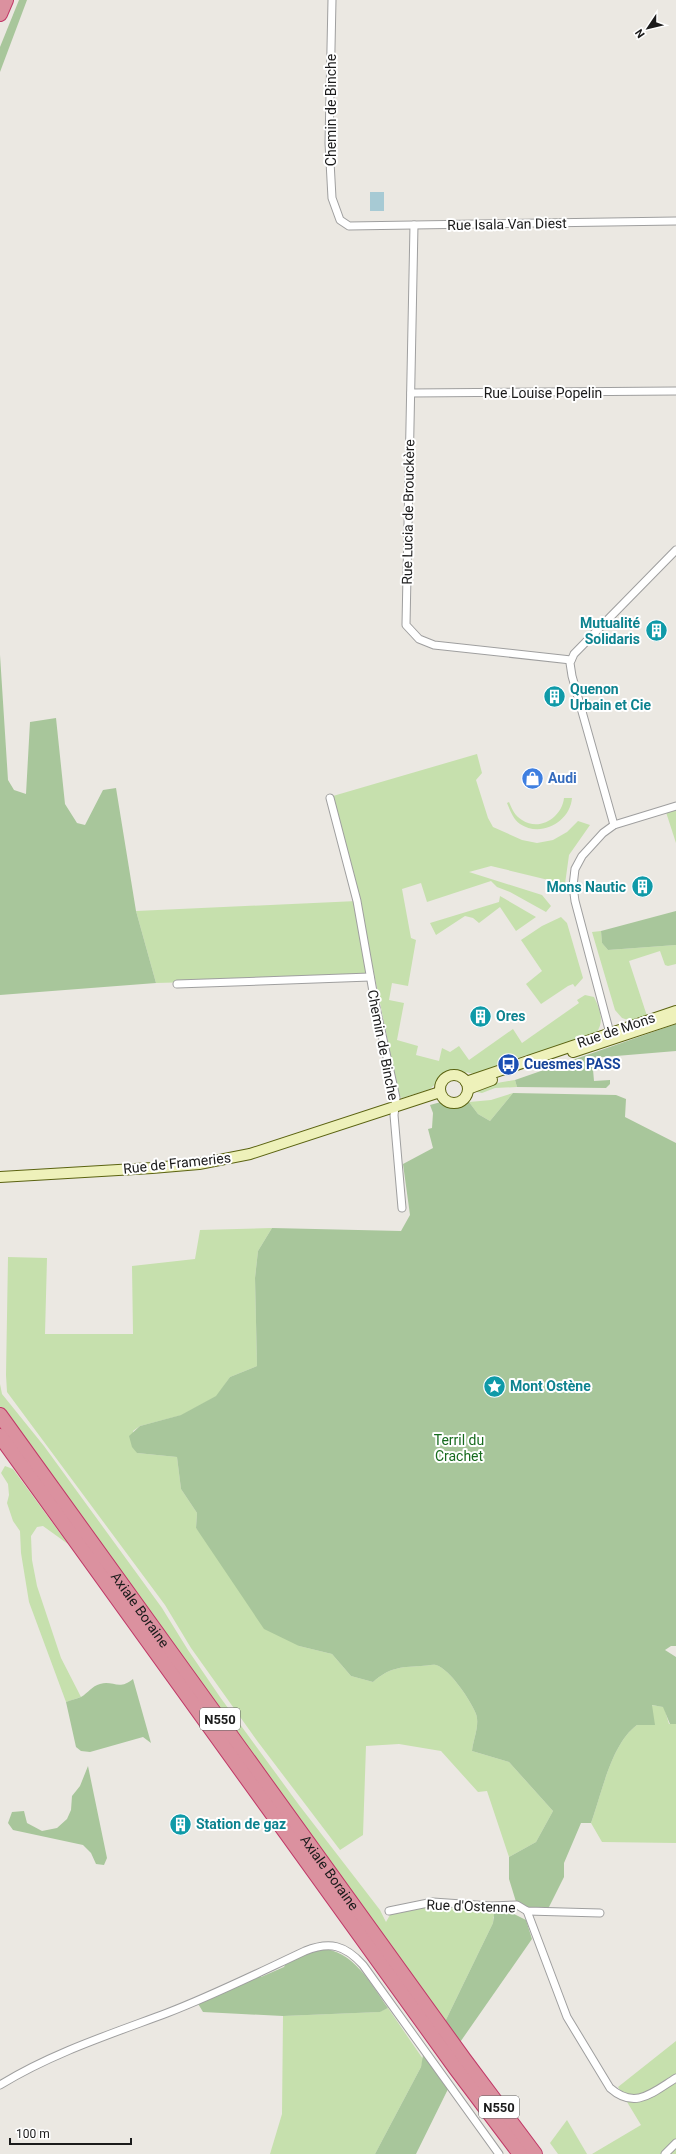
<svg xmlns="http://www.w3.org/2000/svg" width="676" height="2154" viewBox="0 0 676 2154" font-family="Roboto,sans-serif">
<rect width="100%" height="100%" fill="#ebe8e2"/>
<g fill="#c6e0ad">
<path d="M 477,754 L 482,773 L 476,780 L 488,818 L 493,827 L 522,840 L 537,843 L 553,840 L 567,832 L 578,821 L 590,825 L 569,855 L 565,884 L 491,866 L 469,872 L 542,895 L 551,906 L 546,912 L 510,892 L 497,887 L 491,881 L 427,902 L 421,883 L 402,889 L 411,938 L 416,940 L 408,986 L 392,983 L 389,1000 L 404,1003 L 397,1040 L 418,1046 L 416,1055 L 439,1061 L 442,1048 L 450,1052 L 459,1046 L 469,1060 L 513,1029 L 522,1043 L 579,1003 L 577,1000 L 585,995 L 594,997 C 600,1009 605,1022 596,1033 L 532,1055 L 526,1055 L 474,1074 L 456,1070 L 449,1071 L 430,1089 L 402,1098 L 399,1096 L 359,900 L 333,796 Z"/>
<path d="M 564,798 L 572,798 C 570,822 541,838 520,824 C 513,819 510,810 507,803 L 509,802 C 512,809 515,816 522,820 C 540,832 562,817 564,798 Z"/>
<polygon points="676,806 676,843 665,809"/>
<polygon points="500,896 536,917 516,931 500,907 479,923 473,918 465,916 436,935 430,923 499,902"/>
<polygon points="357,901 370,977 156,983 136,911"/>
<polygon points="561,917 567,923 583,978 575,987 573,984 568,986 541,1004 526,984 542,971 521,940 542,926"/>
<polygon points="601,931 602,943 608,950 676,945 676,964 668,966 665,965 660,951 629,961 647,1016 631,1021 622,1018 615,1010 592,932"/>
<path d="M 515,1080 L 517,1087 L 495,1088 L 482,1093 L 477,1092 C 486,1084 503,1082 515,1080 Z"/>
<polygon points="513,1093 490,1121 478,1114 469,1102 491,1100"/>
<path d="M 272,1228 L 258,1251 L 255,1278 L 257,1366 L 230,1377 L 217,1396 L 182,1415 L 140,1426 L 133,1431 L 137,1453 L 177,1457 L 181,1489 L 197,1513 L 196,1528 L 299,1646 L 332,1654 L 351,1676 L 373,1682 C 389,1668 399,1667 421,1666 C 425,1666 432,1664 436,1665 C 450,1669 471,1701 476,1714 C 480,1725 473,1740 472,1751 L 509,1762 L 553,1811 L 536,1842 L 509,1857 L 487,1791 L 478,1792 L 441,1751 L 399,1744 L 366,1746 L 363,1835 L 340,1850 L 258,1742 L 191,1648 L 165,1605 L 7,1392 L 6,1375 L 8,1257 L 47,1258 L 45,1334 L 133,1334 L 132,1266 L 195,1259 L 200,1230 Z"/>
<polygon points="0,1384 2,1394 44,1446 162,1608 188,1650 220,1697 299,1805 380,1910 386,1922 390,1915 421,1904 504,1909 493,1917 493,1923 442,2028 0,1415"/>
<polygon points="5,1466 13,1469 68,1544 43,1526 37,1527 31,1536 32,1560 37,1586 61,1658 81,1697 66,1702 29,1602 21,1553 20,1531 13,1521 7,1503 9,1495 8,1484 1,1473"/>
<path d="M 651,1705 L 664,1707 L 669,1724 L 676,1724 L 676,1843 L 602,1842 L 591,1823 C 602,1793 611,1744 637,1725 L 646,1725 Z"/>
<polygon points="388,2008 423,2059 421,2067 375,2154 270,2154 282,2114 283,2016 379,2012"/>
<polygon points="676,2041 676,2154 592,2154 641,2125 618,2087"/>
<polygon points="567,2120 587,2154 558,2154 550,2143"/>
</g>
<g fill="#a8c69b">
<polygon points="19,0 27,0 0,72 0,47"/>
<polygon points="0,655 8,780 14,790 26,794 30,722 56,718 65,804 77,823 85,825 103,790 116,788 136,911 156,983 0,995"/>
<polygon points="676,911 676,945 608,950 602,943 601,931"/>
<polygon points="676,1024 676,1051 592,1058 594,1081 610,1080 610,1084 606,1088 517,1087 515,1080"/>
<path d="M 513,1093 L 616,1095 L 626,1099 L 625,1117 L 676,1143 L 676,1646 L 671,1646 L 665,1650 L 676,1657 L 676,1724 L 670,1724 L 663,1707 L 652,1705 L 655,1725 L 637,1725 C 611,1744 602,1793 591,1823 L 581,1823 L 564,1863 L 564,1877 L 547,1911 L 527,1911 L 517,1905 L 509,1879 L 509,1857 L 536,1842 L 553,1811 L 509,1762 L 472,1751 C 473,1740 480,1725 476,1714 C 471,1701 450,1669 436,1665 C 432,1664 425,1666 421,1666 C 399,1667 389,1668 373,1682 L 351,1676 L 332,1654 L 299,1646 L 264,1629 L 196,1528 L 197,1513 L 181,1489 L 177,1457 L 137,1453 L 132,1447 L 129,1436 L 140,1426 L 181,1415 L 216,1396 L 230,1377 L 257,1366 L 255,1278 L 258,1251 L 272,1228 L 401,1231 L 410,1215 L 403,1164 L 433,1148 L 428,1129 L 432,1128 L 433,1113 L 430,1105 L 441,1102 L 455,1107 L 469,1102 L 478,1114 L 490,1121 Z"/>
<path d="M 133,1679 L 151,1743 L 143,1737 L 90,1752 L 81,1751 L 76,1747 L 66,1702 C 70,1700 77,1699 81,1697 C 88,1693 92,1686 100,1684 C 113,1680 119,1691 133,1679 Z"/>
<polygon points="88,1766 107,1858 104,1865 96,1864 91,1853 83,1845 13,1830 8,1823 12,1812 24,1811 27,1823 42,1831 57,1828 67,1819 71,1810 72,1796 80,1786"/>
<polygon points="504,1909 526,1920 532,1939 456,2048 442,2028 493,1923 494,1914"/>
<path d="M 319,1948 C 354,1950 370,1983 388,2008 L 380,2012 L 283,2016 L 203,2012 L 197,2002 L 257,1976 L 261,1977 L 284,1967 L 287,1961 Z"/>
<polygon points="424,2049 450,2085 416,2154 375,2154 421,2067"/>
</g>
<rect fill="#a7cad4" x="370" y="192" width="14" height="19"/>
<g fill="none" stroke-linecap="round" stroke-linejoin="round">
<defs>
<g id="street">
<polyline points="332,0 329,143 332,198 340,220 349,226 676,221"/>
<polyline points="414,225 406,625 419,639 434,645 571,660"/>
<polyline points="411,393 676,391"/>
<polyline points="330,798 357,901 375,1003 396,1098 394,1115 402,1208"/>
<polyline points="614,825 572,676 570,663 574,654 676,550"/>
<polyline points="177,984 370,977"/>
<polyline points="611,1037 575,901 573,886 575,869 582,856 603,833 614,825 676,806"/>
<polyline points="389,1911 433,1902 491,1906 517,1905 527,1911 600,1913"/>
<path d="M 527,1911 L 567,2017 L 610,2088 C 635,2110 652,2093 676,2078"/>
<path d="M 0,2085 C 52,2053 111,2034 167,2013 C 214,1995 260,1972 305,1951 C 330,1941 345,1945 363,1965 L 499,2154"/>
<polyline points="665,2154 676,2143"/>
</g>
<g id="secondary">
<polyline points="573,1052 676,1018"/>
<circle cx="454" cy="1089" r="14"/>
<polyline points="466,1082 676,1011"/>
<polyline points="468,1089 492,1080"/>
<polyline points="0,1177 152,1168 199,1164 250,1154 440,1092"/>
</g>
<g id="highway">
<polyline points="0,14 6,0"/>
<path id="s1" d="M 0,1415 L 464,2059 L 535,2154"/>
<polyline points="0,1436 456,2069 520,2154"/>
</g>
</defs>
<use href="#street" stroke="#9f9f9f" stroke-width="9"/>
<use href="#secondary" stroke="#5b6311" stroke-width="12"/>
<use href="#highway" stroke="#c13867" stroke-width="16"/>
<use href="#street" stroke="#fff" stroke-width="7"/>
<use href="#secondary" stroke="#eef1ba" stroke-width="10"/>
<use href="#highway" stroke="#db919f" stroke-width="14"/>
</g>
<defs>
<symbol id="building-disc" viewBox="-11 -11 22 22"><circle r="9.5" fill="#0f9aa8" stroke="#fff"/><path d="M-4-6H4V6H1V3H-1V6H-4ZM-2.5-4.3h1.7v1.8h-1.7ZM.8-4.3h1.7v1.8H.8ZM-2.5-1h1.7V.8h-1.7ZM.8-1h1.7V.8H.8Z" fill="#fff"/></symbol>
<symbol id="shop-disc" viewBox="-11 -11 22 22"><circle r="9.5" fill="#3f7fe0" stroke="#fff"/><path d="M-5-2.5h2.3a2.7 3.5 0 0 1 5.4 0H5L5.5 6h-11ZM-1.5-2.5h3a1.5 2.3 0 0 0-3 0Z" fill="#fff"/></symbol>
<symbol id="bus-disc" viewBox="-11 -11 22 22"><circle r="9.5" fill="#1a4fb4" stroke="#fff"/><path d="M-5-6H5V4H4V6H2V4H-2V6H-4V4H-5ZM-3.5-4V0h7V-4ZM-3.5 1.2v1.5H-2V1.2ZM2 1.2v1.5H3.5V1.2Z" fill="#fff"/></symbol>
<symbol id="sight-disc" viewBox="-11 -11 22 22"><circle r="9.5" fill="#0f9aa8" stroke="#fff"/><path d="M0-6L1.8-2.2L6-1.7L2.9 1.2L3.7 5.4L0 3.3L-3.7 5.4L-2.9 1.2L-6-1.7L-1.8-2.2Z" fill="#fff"/></symbol>
</defs>
<g fill-rule="evenodd">
<use href="#building-disc" x="644" y="618" width="25" height="25"/>
<use href="#building-disc" x="542" y="684" width="25" height="25"/>
<use href="#shop-disc" x="520" y="766" width="25" height="25"/>
<use href="#building-disc" x="630" y="874" width="25" height="25"/>
<use href="#building-disc" x="468" y="1004" width="25" height="25"/>
<use href="#bus-disc" x="496" y="1052" width="25" height="25"/>
<use href="#sight-disc" x="482" y="1374" width="25" height="25"/>
<use href="#building-disc" x="168" y="1812" width="25" height="25"/>
</g>
<g text-anchor="middle" stroke-width="4" stroke-linejoin="round" paint-order="stroke">
<g fill="#fff" stroke="#5f5f5f" stroke-width="1">
<rect x="200" y="1708" width="40" height="22" rx="3"/>
<rect x="479" y="2096" width="40" height="22" rx="3"/>
</g>
<g font-size="13" font-weight="bold" fill="#1b1b1b">
<text x="220" y="1724">N550</text>
<text x="499" y="2112">N550</text>
</g>
<g font-size="14" fill="#1b1b1b" stroke="#fff">
<text transform="translate(331 110) rotate(-90)" y="5">Chemin de Binche</text>
<text transform="translate(507 224) rotate(-1)" y="5">Rue Isala Van Diest</text>
<text x="543" y="398">Rue Louise Popelin</text>
<text transform="translate(408 512) rotate(-89)" y="5">Rue Lucia de Brouckère</text>
<text transform="translate(616 1030) rotate(-19)" y="5">Rue de Mons</text>
<text transform="translate(383 1045) rotate(79)" y="5">Chemin de Binche</text>
<text transform="translate(177 1163) rotate(-6)" y="5">Rue de Frameries</text>
<text dy="5" stroke="none"><textPath href="#s1" startOffset="240">Axiale Boraine</textPath></text>
<text dy="5" stroke="none"><textPath href="#s1" startOffset="564">Axiale Boraine</textPath></text>
<text transform="translate(471 1906) rotate(2)" y="5">Rue d'Ostenne</text>
</g>
<g font-size="14" font-weight="bold" fill="#0d838f" stroke="#fff" text-anchor="start">
<text x="640" y="628" text-anchor="end">Mutualité<tspan x="640" dy="16">Solidaris</tspan></text>
<text x="570" y="694">Quenon<tspan x="570" dy="16">Urbain et Cie</tspan></text>
<text x="626" y="892" text-anchor="end">Mons Nautic</text>
<text x="496" y="1021">Ores</text>
<text x="510" y="1391">Mont Ostène</text>
<text x="196" y="1829">Station de gaz</text>
</g>
<g font-size="14" font-weight="bold" fill="#366cbe" stroke="#fff" text-anchor="start">
<text x="548" y="783">Audi</text>
</g>
<g font-size="14" font-weight="bold" fill="#164399" stroke="#fff" text-anchor="start">
<text x="524" y="1069">Cuesmes PASS</text>
</g>
<g font-size="14" fill="#176b1e" stroke="#fff">
<text x="459" y="1445">Terril du<tspan x="459" dy="16">Crachet</tspan></text>
</g>
</g>
<g transform="translate(648 28) rotate(235)" stroke="#ffffff" stroke-width="3" paint-order="stroke">
<path d="M0-3L7 15L0 10L-7 15Z" fill="#1b1b1b"/>
<text y="-6" font-size="11" font-weight="bold" text-anchor="middle" fill="#1b1b1b">N</text>
</g>
<path d="M10 2138v6h121v-6" fill="none" stroke="#1b1b1b" stroke-width="2"/>
<text x="16" y="2138" font-size="12" fill="#1b1b1b" stroke="#ffffff" stroke-width="3" paint-order="stroke">100 m</text>
</svg>
